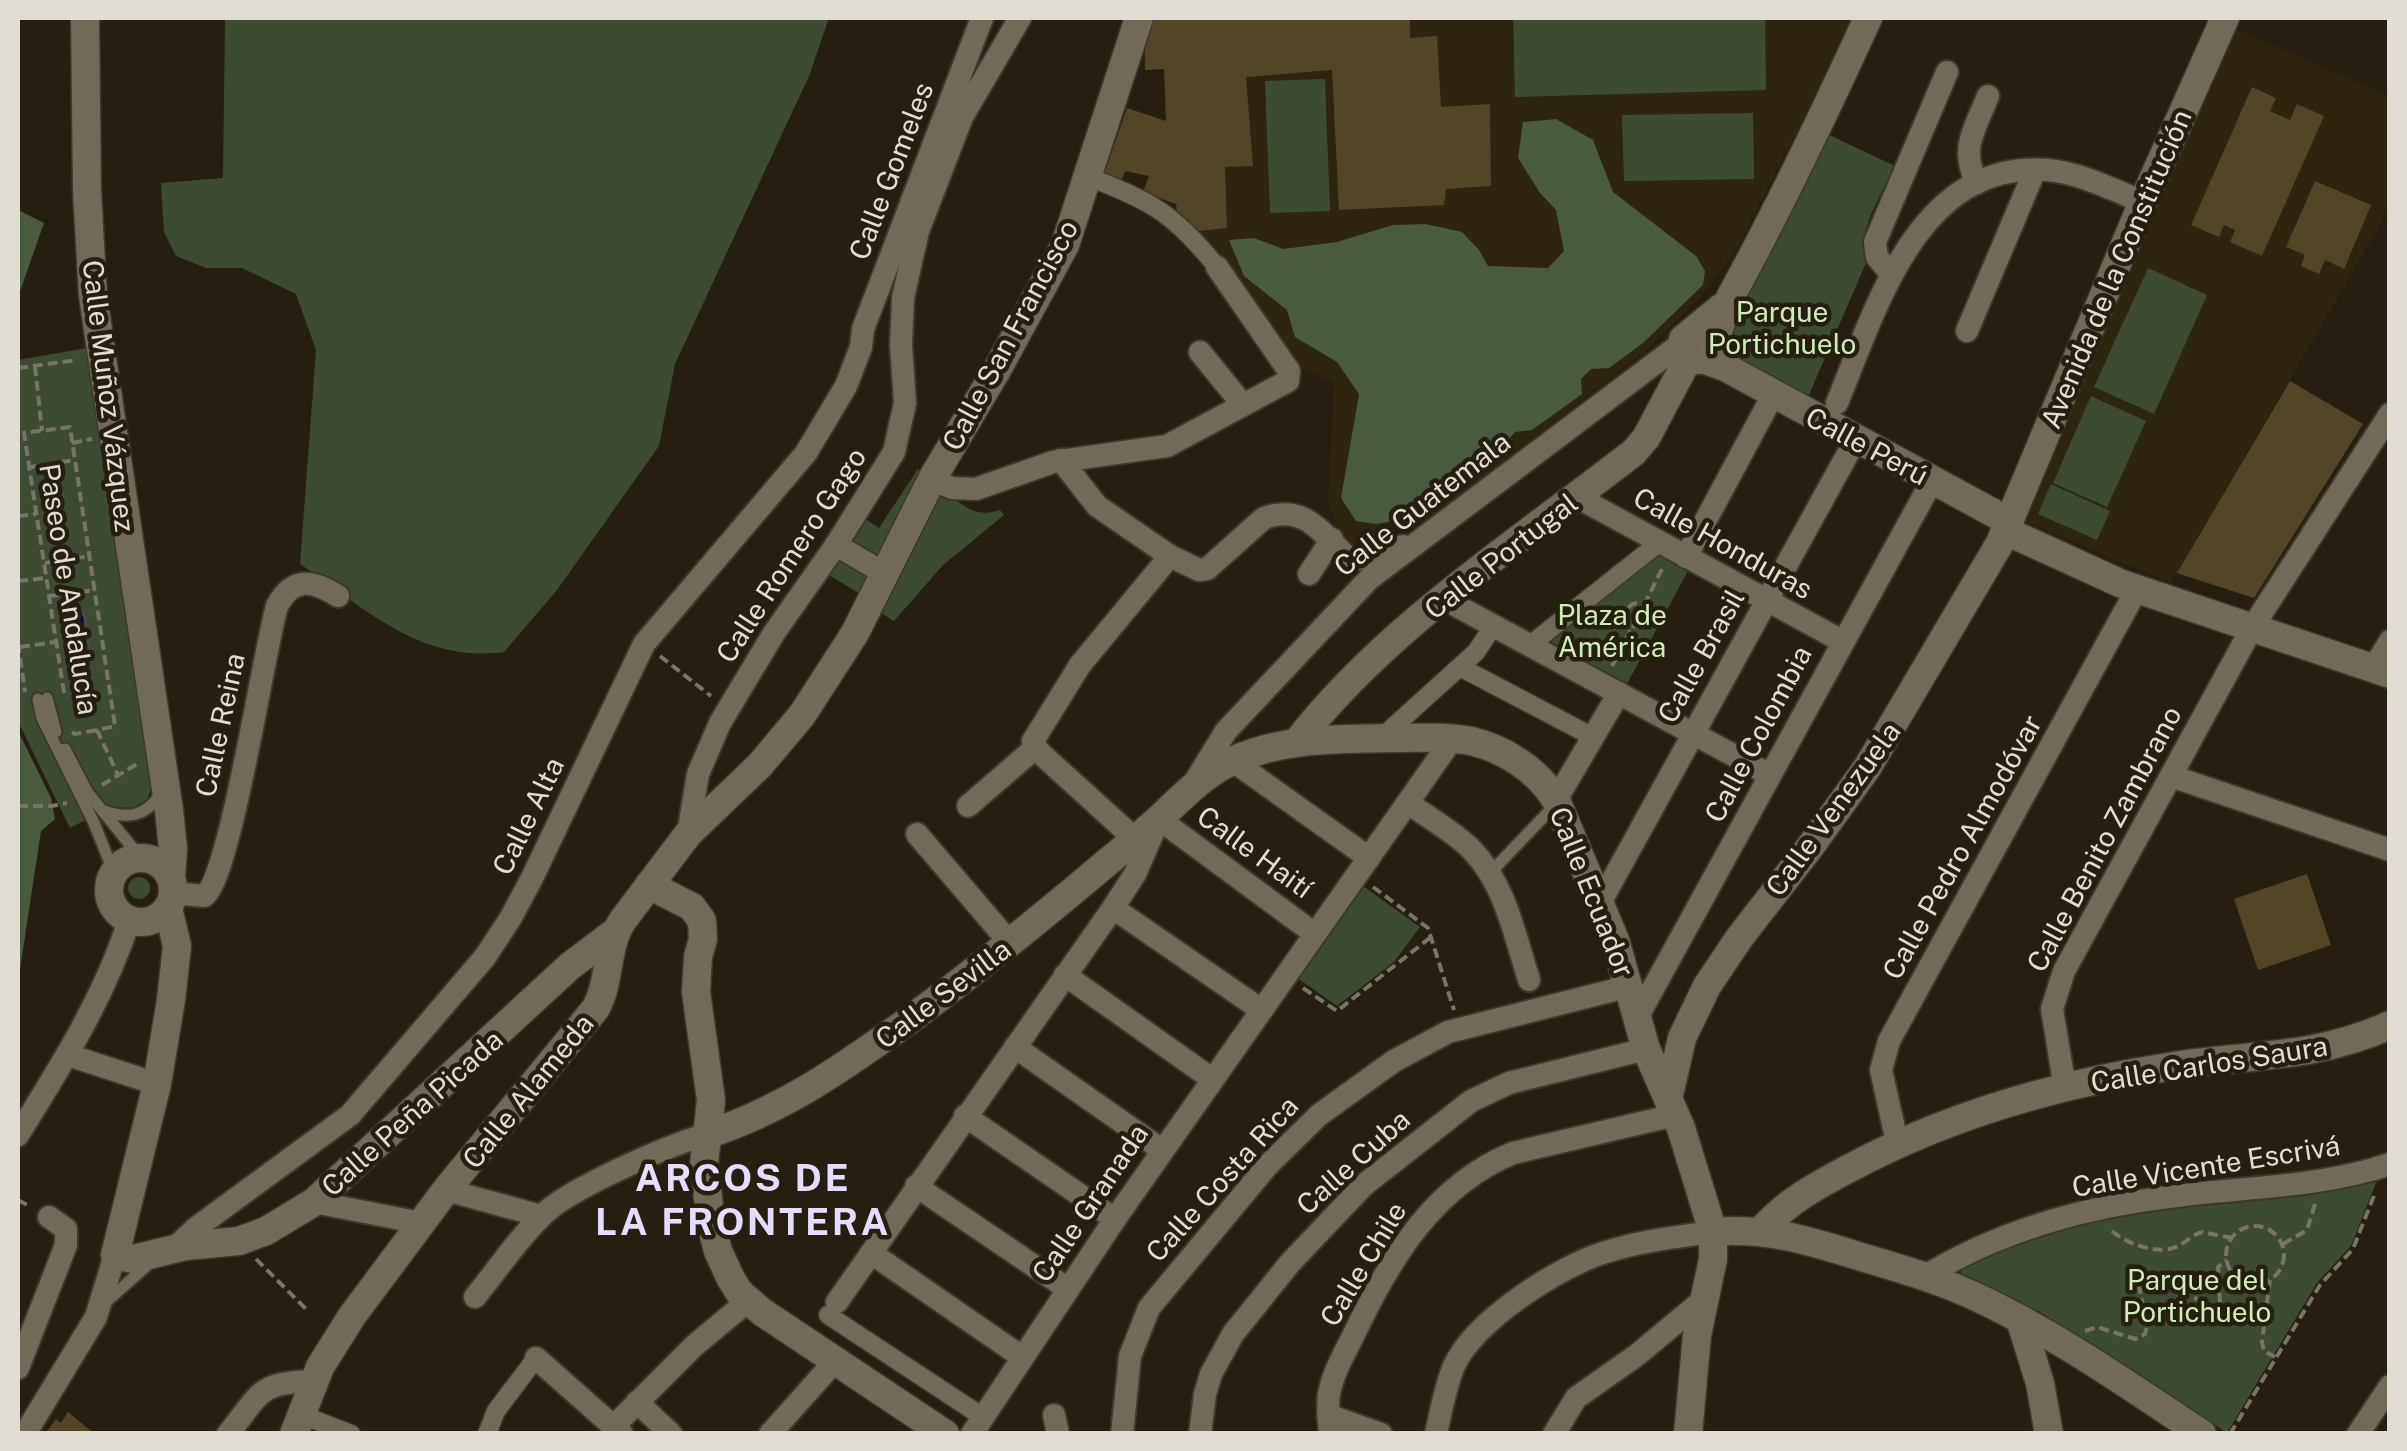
<svg xmlns="http://www.w3.org/2000/svg" width="2407" height="1451" viewBox="0 0 2407 1451" font-family="'Public Sans',sans-serif">
<rect width="100%" height="100%" fill="#261f11"/>
<g fill="#2e2510">
<polygon points="1170,18 1854,18 1737,248 1705,292 1649,348 1490,471 1436,518 1346,548 1328,502 1334,383 1292,364 1200,231 1227,228 1225,168 1202,66 1145,70 1144,21"/>
<polygon points="2234,28 2389,96 2389,210 2171,583 2024,521"/>
</g>
<g fill="#3c4b32">
<path d="M 225,18 L 829,18 L 809,76 L 675,364 L 659,446 L 557,590 L 504,652 C 420,663 366,609 300,564 L 316,350 L 296,294 L 242,268 L 206,268 L 176,256 L 164,232 L 161,183 L 223,178 Z"/>
<polygon points="1513,18 1765,18 1766,90 1515,97"/>
<polygon points="1325,79 1330,211 1270,213 1265,81"/>
<polygon points="1753,113 1754,179 1624,181 1622,115"/>
<path d="M 1825,133 L 1895,166 C 1882,194 1855,233 1866,263 L 1805,404 L 1729,357 L 1723,349 L 1733,312 Z"/>
<polygon points="2148,268 2207,295 2154,414 2094,387"/>
<polygon points="92,347 156,774 147,800 132,808 111,807 70,828 18,721 18,360"/>
<polygon points="2091,396 2146,421 2107,507 2053,483"/>
<polygon points="918,469 927,475 882,559 852,549 850,532 865,519 879,528"/>
<polygon points="2051,484 2110,511 2097,540 2038,514"/>
<path d="M 937,492 C 964,499 968,520 1000,510 L 1004,515 L 943,565 L 894,621 L 873,608 Z"/>
<polygon points="1653,552 1688,571 1627,684 1544,638"/>
<polygon points="832,557 872,572 867,598 824,572"/>
<circle cx="139" cy="888" r="11"/>
<polygon points="1363,886 1420,927 1394,962 1337,1006 1296,977"/>
<polygon points="2379,1175 2351,1246 2317,1283 2227,1433 2040,1312 1961,1274 1960,1266 1967,1260 2091,1219"/>
</g>
<g fill="#4b5b40">
<polygon points="1556,119 1593,140 1613,192 1696,256 1705,271 1703,285 1643,343 1609,368 1591,369 1581,379 1582,394 1532,430 1515,432 1483,468 1406,519 1376,524 1356,521 1341,498 1359,394 1337,362 1295,337 1287,310 1244,276 1229,240 1254,238 1283,249 1337,242 1393,225 1425,224 1462,232 1479,250 1488,266 1548,268 1564,251 1556,210 1540,193 1518,158 1523,122"/>
<polygon points="18,210 44,223 18,297"/>
<polygon points="18,731 51,798 55,819 41,831 18,982"/>
</g>
<polygon fill="#020d21" stroke="#454b57" stroke-width="2.5" points="84,614 90,661 75,663 69,616"/>
<g fill="#524528">
<polygon points="1170,18 1410,18 1410,38 1437,36 1441,107 1490,104 1491,186 1446,189 1444,205 1339,210 1332,70 1246,77 1253,166 1225,167 1227,228 1190,232 1188,219 1178,219 1176,204 1143,192 1149,176 1125,171 1121,182 1103,177 1127,108 1166,121 1164,69 1145,70 1144,21"/>
<polygon points="2252,87 2276,98 2270,111 2290,120 2297,104 2324,116 2262,256 2230,242 2235,230 2224,225 2219,237 2191,225"/>
<polygon points="2315,181 2371,205 2344,269 2325,260 2319,274 2301,266 2305,255 2286,247"/>
<polygon points="2290,381 2363,424 2254,598 2177,573"/>
<polygon points="2307,874 2331,945 2258,970 2234,899"/>
<polygon points="68,1412 91,1431 88,1434 45,1434 56,1419 61,1423"/>
</g>
<g fill="none" stroke-linecap="round" stroke-linejoin="round">
<defs>
<g id="service">
<polyline points="47,698 56,732"/>
<polyline points="38,699 42,718 94,823 114,873"/>
<polyline points="65,749 88,793 140,857"/>
<path d="M 104,811 C 127,819 143,817 159,797"/>
<polyline points="1490,873 1554,806"/>
<polyline points="106,1302 152,1261"/>
</g>
<g id="pedestrian">
<path d="M 1088,177 C 1151,200 1175,215 1217,267"/>
<polyline points="1530,645 1660,542"/>
<polyline points="1460,667 1593,737"/>
<polyline points="1381,738 1476,652 1494,625"/>
<polyline points="828,1315 983,1417"/>
<polyline points="302,1415 351,1434"/>
<polyline points="487,1434 496,1411 536,1358"/>
</g>
<g id="minor">
<path d="M 1977,183 C 1959,149 1975,129 1988,96"/>
<polyline points="1891,274 1877,257 1875,242 1947,72"/>
<polyline points="1967,331 2035,170"/>
<polyline points="1200,352 1243,405"/>
<path d="M 1837,403 C 1876,309 1918,159 2048,170 C 2081,173 2113,190 2143,202"/>
<polyline points="1061,460 1097,506 1170,556 1080,665 1033,741 1038,751 1135,839"/>
<polyline points="932,479 952,488 976,489 1053,462 1167,446 1288,381 1289,371 1217,267"/>
<polyline points="1577,497 1842,641"/>
<polyline points="836,545 884,573"/>
<path d="M 1170,556 L 1199,570 L 1207,569 L 1264,518 C 1309,502 1325,540 1352,561 L 1403,546"/>
<polyline points="1686,557 1773,395"/>
<polyline points="1309,574 1332,539"/>
<polyline points="1444,599 1770,775"/>
<polyline points="2373,669 2390,641"/>
<polyline points="1233,761 1369,858"/>
<polyline points="2171,776 2390,850"/>
<polyline points="1194,783 1226,731 1369,579 1682,343"/>
<polyline points="1556,800 1619,693"/>
<path d="M 1408,803 C 1429,818 1453,831 1472,850 C 1505,884 1515,936 1529,980"/>
<polyline points="968,806 1035,748"/>
<polyline points="688,834 698,774 720,723 774,633 836,545 894,452 905,403 901,345 903,298 918,231 962,117 1020,18"/>
<polyline points="917,834 1011,944"/>
<path d="M 173,893 L 204,896 C 230,879 264,650 277,606 C 293,576 313,580 338,596"/>
<polyline points="1600,903 1856,439"/>
<polyline points="1113,908 1260,1009"/>
<polyline points="1065,975 1212,1079"/>
<polyline points="1638,1016 1932,481"/>
<polyline points="1015,1047 1162,1150"/>
<polyline points="68,1055 157,1084"/>
<polyline points="2065,1088 2052,1009 2064,971 2252,628 2390,414"/>
<polyline points="965,1116 1115,1219"/>
<path d="M 18,1135 C 61,1066 104,998 129,921"/>
<polyline points="1897,1142 1881,1070 1889,1041 2137,589"/>
<polyline points="916,1186 1068,1289"/>
<polyline points="446,1190 541,1216"/>
<polyline points="314,1202 421,1223"/>
<polyline points="173,1250 196,1228 350,1115 485,957 510,919 532,878 644,644 806,453 846,386 861,347 863,329 982,18"/>
<polyline points="871,1253 1022,1357"/>
<path d="M 1924,1277 C 2000,1230 2089,1206 2177,1196 C 2248,1187 2322,1187 2390,1164"/>
<path d="M 475,1297 C 498,1269 519,1237 545,1213 C 571,1188 669,1145 705,1135"/>
<polyline points="837,1302 1113,908 1135,874 1159,819 1315,934"/>
<polyline points="536,1358 622,1434"/>
<polyline points="18,1368 66,1245 66,1229 49,1217"/>
<polyline points="637,1402 671,1434"/>
<polyline points="1054,1415 1058,1434"/>
<polyline points="1328,1415 1381,1434"/>
<polyline points="614,1426 695,1345 748,1301"/>
<polyline points="25,1434 96,1317 115,1255"/>
<path d="M 228,1434 C 262,1392 257,1383 313,1381"/>
<polyline points="770,1434 836,1360"/>
<polyline points="972,1434 1115,1219 1453,738"/>
<polyline points="1122,1434 1130,1356 1149,1308 1267,1166 1319,1115 1394,1061 1448,1032 1630,986"/>
<polyline points="1200,1434 1205,1394 1211,1374 1233,1334 1290,1263 1364,1185 1471,1101 1509,1083 1646,1049"/>
<path d="M 1330,1434 C 1329,1421 1327,1407 1329,1394 C 1333,1372 1346,1351 1356,1330 C 1391,1257 1435,1185 1513,1153 L 1675,1115"/>
<path d="M 1436,1434 C 1441,1411 1445,1387 1454,1366 C 1474,1321 1559,1266 1606,1252 C 1640,1241 1677,1237 1713,1232"/>
<polyline points="1554,1434 1576,1398 1637,1355 1703,1300"/>
<polyline points="2358,1434 2390,1386"/>
</g>
<g id="tertiary">
<polyline points="85,18 87,191 93,296 169,810 173,849 171,876"/>
<polyline points="1688,359 1682,349 1683,339 1722,307"/>
<polyline points="1689,360 1705,360 1725,367 2010,522"/>
<path d="M 1705,360 C 1717,347 1721,314 1731,296 C 1781,205 1825,112 1868,18"/>
<polyline points="2006,531 2122,584 2390,674"/>
<path d="M 1297,742 C 1386,627 1520,541 1634,452 L 1646,438 L 1688,359"/>
<circle cx="141" cy="890" r="32"/>
<polyline points="649,885 692,907 702,921 703,939 698,957 696,992 711,1100 704,1164 711,1223 718,1251 731,1279 739,1292 762,1312 945,1434"/>
<polyline points="168,908 177,946 171,1000 157,1084 115,1255 133,1259 186,1246 239,1241 266,1231 314,1202 570,966 615,932"/>
<polyline points="1668,1099 1682,1038 1707,986 1740,937 1810,847 1867,768 2000,543 2143,202 2225,18"/>
<path d="M 705,1135 C 782,1111 844,1067 908,1021 C 976,971 1040,919 1104,865 C 1123,849 1143,834 1161,817 C 1183,796 1204,774 1232,761 C 1284,737 1340,739 1396,738 C 1421,738 1446,736 1471,741 C 1505,749 1537,770 1556,800 L 1615,940 L 1646,1049 L 1681,1128 L 1713,1232 L 1713,1259 L 1697,1335 L 1688,1434"/>
<path d="M 1762,1230 C 1786,1202 1816,1186 1848,1169 C 1948,1115 2061,1083 2174,1066 C 2253,1054 2314,1059 2390,1025"/>
<path d="M 1713,1232 C 1764,1227 1807,1240 1855,1255 C 1895,1267 1934,1278 1972,1295 C 2053,1332 2128,1385 2202,1434"/>
<polyline points="2020,1319 2040,1383 2049,1434"/>
<path d="M 294,1434 L 320,1367 L 352,1316 L 446,1190 L 596,1008 C 611,980 605,947 623,920 L 688,834 L 760,765 L 802,715 L 855,633 L 932,479 L 998,368 L 1065,245 L 1139,18"/>
</g>
</defs>
<use href="#service" stroke="#3d382f" stroke-width="15"/>
<use href="#pedestrian" stroke="#3d382f" stroke-width="21"/>
<use href="#minor" stroke="#3d382f" stroke-width="26"/>
<use href="#tertiary" stroke="#3d382f" stroke-width="31"/>
<g stroke="#7a7468" stroke-width="4" stroke-dasharray="10 5" stroke-linecap="butt">
<polyline points="35,366 42,431"/>
<polyline points="18,368 77,360"/>
<polyline points="72,443 92,439"/>
<polyline points="31,467 75,460"/>
<polyline points="18,516 36,514"/>
<polyline points="45,563 90,556"/>
<polyline points="18,581 46,578"/>
<polyline points="50,596 95,590"/>
<circle cx="1638" cy="615" r="12"/>
<polyline points="1644,605 1662,569"/>
<polyline points="18,643 25,692"/>
<polyline points="20,647 55,642"/>
<polyline points="660,656 711,696"/>
<polyline points="1612,666 1633,626"/>
<polyline points="64,693 24,433 70,427 115,726 97,730 118,775"/>
<polyline points="72,732 75,734 97,730"/>
<polyline points="102,785 137,764"/>
<polyline points="18,806 52,806 67,803"/>
<polyline points="1373,887 1428,928 1454,1010"/>
<polyline points="1303,988 1337,1011 1431,937"/>
<polyline points="18,1200 31,1207"/>
<circle cx="2255" cy="1255" r="29"/>
<path d="M 2112,1231 C 2126,1243 2154,1254 2173,1248 C 2184,1245 2191,1235 2202,1232 L 2232,1238"/>
<polyline points="2283,1244 2307,1230 2315,1204"/>
<polyline points="256,1259 308,1311"/>
<polyline points="2270,1280 2262,1342 2264,1351 2275,1357"/>
<polyline points="2085,1331 2097,1327 2135,1339 2145,1334 2147,1326 2139,1286 2147,1274 2215,1308 2220,1301 2218,1267 2227,1260"/>
<polyline points="2230,1434 2320,1285 2353,1249 2375,1193"/>
</g>
<use href="#service" stroke="#716a59" stroke-width="11"/>
<use href="#pedestrian" stroke="#716a59" stroke-width="18"/>
<use href="#minor" stroke="#716a59" stroke-width="22"/>
<use href="#tertiary" stroke="#716a59" stroke-width="28"/>
</g>
<g text-anchor="middle" stroke-width="9" stroke-linejoin="round" paint-order="stroke">
<g font-size="28" fill="#e1ddd4" stroke="#261f11">
<text transform="translate(891 171) rotate(-69)" y="10">Calle Gomeles</text>
<text transform="translate(2116 269) rotate(-67)" y="10">Avenida de la Constitución</text>
<text transform="translate(1010 335) rotate(-62)" y="10">Calle San Francisco</text>
<text transform="translate(109 396) rotate(83)" y="10">Calle Muñoz Vázquez</text>
<text transform="translate(1867 446) rotate(28)" y="10">Calle Perú</text>
<text transform="translate(1422 504) rotate(-38)" y="10">Calle Guatemala</text>
<text transform="translate(1723 543) rotate(29)" y="10">Calle Honduras</text>
<text transform="translate(791 555) rotate(-57)" y="10">Calle Romero Gago</text>
<text transform="translate(1501 556) rotate(-38)" y="10">Calle Portugal</text>
<text transform="translate(69 589) rotate(81)" y="10">Paseo de Andalucía</text>
<text transform="translate(1701 656) rotate(-61)" y="10">Calle Brasil</text>
<text transform="translate(220 725) rotate(-78)" y="10">Calle Reina</text>
<text transform="translate(1758 734) rotate(-62)" y="10">Calle Colombia</text>
<text transform="translate(1833 809) rotate(-54)" y="10">Calle Venezuela</text>
<text transform="translate(528 816) rotate(-64)" y="10">Calle Alta</text>
<text transform="translate(2104 839) rotate(-62)" y="10">Calle Benito Zambrano</text>
<text transform="translate(1962 847) rotate(-61)" y="10">Calle Pedro Almodóvar</text>
<text transform="translate(1255 852) rotate(36)" y="10">Calle Haití</text>
<text transform="translate(1592 892) rotate(68)" y="10">Calle Ecuador</text>
<text transform="translate(943 994) rotate(-37)" y="10">Calle Sevilla</text>
<text transform="translate(2209 1064) rotate(-9)" y="10">Calle Carlos Saura</text>
<text transform="translate(528 1091) rotate(-51)" y="10">Calle Alameda</text>
<text transform="translate(412 1113) rotate(-42)" y="10">Calle Peña Picada</text>
<text transform="translate(1353 1162) rotate(-42)" y="10">Calle Cuba</text>
<text transform="translate(2206 1166) rotate(-9)" y="10">Calle Vicente Escrivá</text>
<text transform="translate(1222 1179) rotate(-48)" y="10">Calle Costa Rica</text>
<text transform="translate(1090 1203) rotate(-56)" y="10">Calle Granada</text>
<text transform="translate(1363 1264) rotate(-59)" y="10">Calle Chile</text>
</g>
<g font-size="28" fill="#ceedb9" stroke="#261f11">
<text x="1782" y="322">Parque<tspan x="1782" dy="32">Portichuelo</tspan></text>
<text x="1612" y="625">Plaza de<tspan x="1612" dy="32">América</tspan></text>
<text x="2197" y="1290">Parque del<tspan x="2197" dy="32">Portichuelo</tspan></text>
</g>
<g font-size="38" font-weight="bold" letter-spacing="2.5" fill="#e4defc" stroke="#261f11">
<text x="743" y="1191">ARCOS DE<tspan x="743" dy="44">LA FRONTERA</tspan></text>
</g>
</g>
<rect width="2407" height="1451" fill="none" stroke="#e1ddd4" stroke-width="40"/>
</svg>
